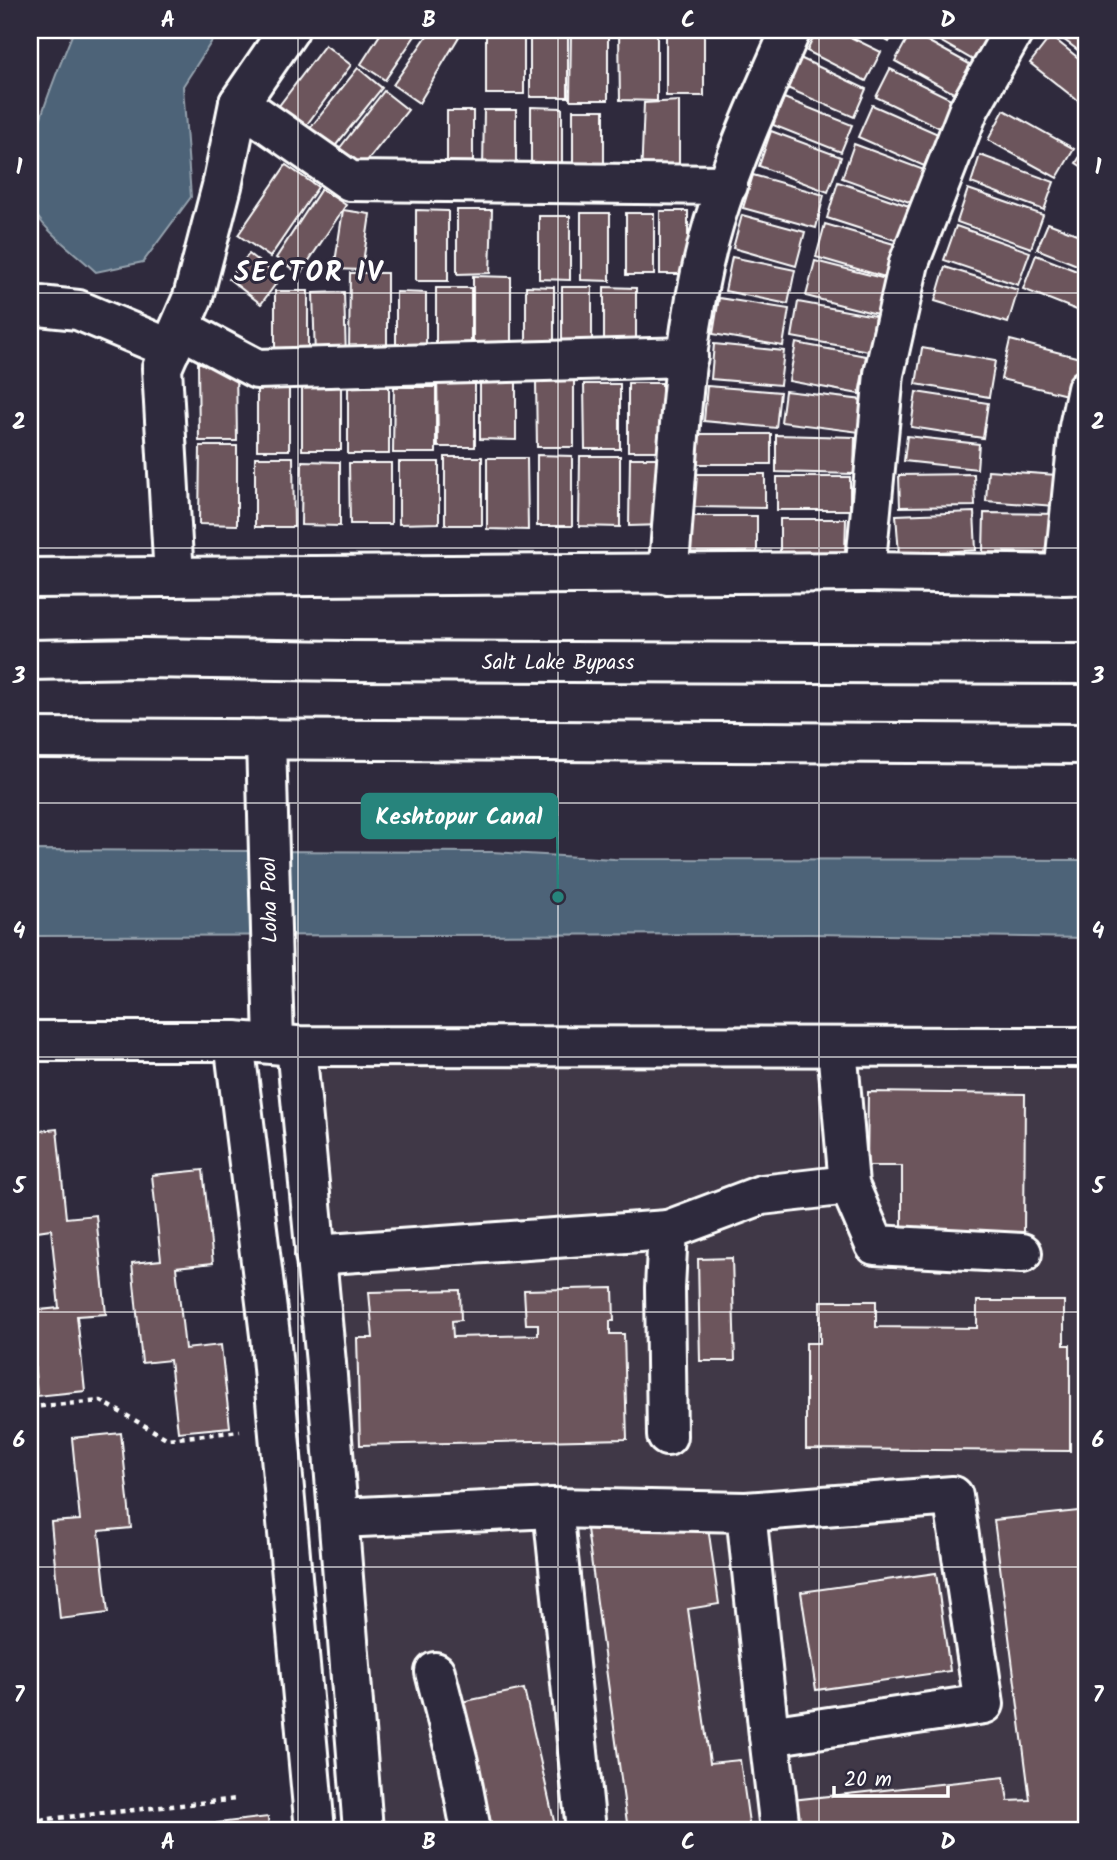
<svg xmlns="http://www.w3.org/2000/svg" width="1117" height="1860" viewBox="0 0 1117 1860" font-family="Kalam,sans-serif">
<rect width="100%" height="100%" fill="#2f2a3d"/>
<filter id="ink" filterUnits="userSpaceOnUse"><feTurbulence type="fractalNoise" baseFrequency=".0143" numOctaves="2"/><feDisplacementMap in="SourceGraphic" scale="14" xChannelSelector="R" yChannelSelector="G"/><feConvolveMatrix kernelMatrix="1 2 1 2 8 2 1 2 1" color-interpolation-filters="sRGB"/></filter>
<g filter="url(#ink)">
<polygon fill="#413746" points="307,1060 1087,1063 1087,1830 382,1830"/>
<g fill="#4e6478" stroke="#95a2ae" stroke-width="2">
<path d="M 74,30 L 219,30 L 183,86 L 191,197 L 143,262 L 96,272 C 77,254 51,236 37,216 C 9,176 58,71 74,30 Z"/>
<polygon points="30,850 492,852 614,859 1087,860 1087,938 810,934 30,936"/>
</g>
<g fill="#6c555c" stroke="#fff" stroke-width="2">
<polygon points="383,30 419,30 385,80 361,64"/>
<polygon points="431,30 463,30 419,103 393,85"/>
<rect x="486" y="30" width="38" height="64"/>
<rect x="530" y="30" width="38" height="67"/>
<polygon points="571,30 608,30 608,100 570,100"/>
<polygon points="619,30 657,30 657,101 620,100"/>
<rect x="666" y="30" width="38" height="66"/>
<polygon points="817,30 836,30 881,52 866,81 807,51"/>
<polygon points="867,30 896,30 889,42"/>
<polygon points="921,30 992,30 997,33 980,64"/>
<polygon points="1051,30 1087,30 1087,57"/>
<polygon points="911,32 973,66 957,95 895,61"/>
<polygon points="1051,36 1087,65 1087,108 1030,63"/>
<polygon points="325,45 351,65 299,135 272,115"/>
<polygon points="800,58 866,89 854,117 787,88"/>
<polygon points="358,68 382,88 328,155 304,136"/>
<polygon points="890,69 957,102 944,130 876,97"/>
<polygon points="384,91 408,110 355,176 332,158"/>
<polygon points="784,98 852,125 841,152 773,125"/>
<polygon points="679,101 679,180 641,179 644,103"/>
<polygon points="872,105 938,134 924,166 858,137"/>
<polygon points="531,107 562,108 562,178 531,178"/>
<polygon points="484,110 516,110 516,169 483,169"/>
<rect x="573" y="110" width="31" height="69"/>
<polygon points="1004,110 1074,149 1057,178 988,140"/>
<rect x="447" y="111" width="26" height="57"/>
<polygon points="771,131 841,157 828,192 759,166"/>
<polygon points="854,144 924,170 912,203 842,178"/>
<polygon points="1087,145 1087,170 1076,163"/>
<polygon points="980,155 1054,182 1044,210 971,183"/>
<polygon points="286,165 318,187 270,257 238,235"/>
<polygon points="753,175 824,195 816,228 743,208"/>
<polygon points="838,182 909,206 898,241 827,218"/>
<polygon points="321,189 346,205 300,274 276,258"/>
<polygon points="968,189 1043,215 1031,248 957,222"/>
<polygon points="343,210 370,214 362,270 334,269"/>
<polygon points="416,210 448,211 448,281 416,281"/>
<polygon points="457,210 492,210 490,273 457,274"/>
<rect x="660" y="211" width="28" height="63"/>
<polygon points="581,213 610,213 610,281 581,280"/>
<rect x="626" y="213" width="28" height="62"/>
<polygon points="742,215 805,232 796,266 733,248"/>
<polygon points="539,216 570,216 570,280 539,279"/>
<polygon points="1048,223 1087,238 1087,269 1037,249"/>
<polygon points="825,224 894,244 885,277 816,257"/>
<polygon points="956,226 1030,252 1018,285 944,260"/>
<polygon points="249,254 280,278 261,304 229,279"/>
<polygon points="1036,255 1087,275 1087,314 1023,289"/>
<polygon points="732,257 795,270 788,304 725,291"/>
<polygon points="815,261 886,279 877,314 806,296"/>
<polygon points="945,267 1018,290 1008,323 935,301"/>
<polygon points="350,273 387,273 387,352 349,352"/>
<polygon points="473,276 511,277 511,356 473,355"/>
<polygon points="526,286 554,287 554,355 526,354"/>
<rect x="562" y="287" width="30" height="68"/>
<polygon points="604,287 636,288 636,349 604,349"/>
<polygon points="436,288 471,288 471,357 436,356"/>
<rect x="275" y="291" width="33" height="67"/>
<polygon points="344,292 346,357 315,358 313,293"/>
<polygon points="396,292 426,293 426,358 396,357"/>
<polygon points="719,298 789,309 783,346 713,334"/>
<polygon points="798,302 875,316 869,351 792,337"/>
<polygon points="1010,340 1080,358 1071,396 1001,379"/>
<polygon points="796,343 866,356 859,394 789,381"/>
<polygon points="714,344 784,351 780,385 711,379"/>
<polygon points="922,348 995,361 989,397 916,384"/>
<polygon points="198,363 236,363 237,441 199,441"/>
<polygon points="475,368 475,447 438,447 437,369"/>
<polygon points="480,377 516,378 516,440 480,439"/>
<rect x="257" y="381" width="32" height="69"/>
<polygon points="536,381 574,381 574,447 537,447"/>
<rect x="628" y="383" width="34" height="68"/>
<polygon points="584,384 620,384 620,449 585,449"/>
<polygon points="707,386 780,392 776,428 704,421"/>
<rect x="302" y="387" width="39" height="63"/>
<rect x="348" y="387" width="41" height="67"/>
<polygon points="394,387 436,387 436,453 393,453"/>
<polygon points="785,391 863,400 859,432 781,422"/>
<polygon points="916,392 988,403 983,438 911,427"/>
<rect x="695" y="434" width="76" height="30"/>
<polygon points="776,435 855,437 854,474 776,472"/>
<polygon points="907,436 979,444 977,469 904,461"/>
<polygon points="200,446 237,446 237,525 199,524"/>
<polygon points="537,455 572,456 572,526 537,526"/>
<polygon points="580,456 620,456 620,527 579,526"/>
<polygon points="255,457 293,457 294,527 255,527"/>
<rect x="445" y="457" width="37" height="68"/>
<polygon points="487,458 527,458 528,530 487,529"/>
<polygon points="630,458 663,458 663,525 629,526"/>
<polygon points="302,461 340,462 340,526 301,525"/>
<polygon points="399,462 439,462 439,523 399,524"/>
<polygon points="349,463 391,463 391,524 350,524"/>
<polygon points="988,470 1057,475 1055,506 986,501"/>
<polygon points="694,474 765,474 765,508 694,507"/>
<polygon points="974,474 975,506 900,507 899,475"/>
<rect x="777" y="477" width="73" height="33"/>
<polygon points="974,512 976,550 899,554 896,515"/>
<polygon points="984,513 1059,514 1059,553 983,552"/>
<rect x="691" y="516" width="66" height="38"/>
<polygon points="780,519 846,519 845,553 780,552"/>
<polygon points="868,1092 1025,1094 1024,1236 902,1236 902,1166 867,1166"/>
<polygon points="57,1129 66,1218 96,1215 106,1314 77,1316 85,1391 37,1396 30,1311 59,1308 51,1229 30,1232 30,1132"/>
<polygon points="203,1170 213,1263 176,1267 185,1349 221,1345 230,1427 178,1432 170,1360 142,1363 132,1263 161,1260 152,1175"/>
<polygon points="732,1258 735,1361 700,1361 698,1259"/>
<polygon points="613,1288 614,1321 610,1321 610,1334 624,1334 627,1439 360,1445 357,1338 373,1338 369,1292 460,1290 461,1320 452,1321 453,1337 538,1335 538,1324 526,1324 524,1290"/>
<polygon points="820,1301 876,1301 876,1327 977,1328 977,1301 1064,1301 1064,1345 1070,1345 1070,1451 806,1449 806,1343 820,1343"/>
<polygon points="121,1433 131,1528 99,1531 108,1613 60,1619 51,1522 80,1520 72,1438"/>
<polygon points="1087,1510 1087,1830 795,1830 792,1800 1004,1777 1008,1801 1030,1800 994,1520"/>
<polygon points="706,1513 719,1604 688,1609 710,1763 740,1760 750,1830 628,1830 587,1529"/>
<polygon points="936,1573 950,1671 816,1690 801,1592"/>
<polygon points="524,1689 556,1830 490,1830 461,1702"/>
<polygon points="268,1817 269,1830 218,1830 217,1823"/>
</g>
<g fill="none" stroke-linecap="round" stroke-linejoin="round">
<defs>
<g id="minor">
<polyline points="239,103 350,181 728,185"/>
<polyline points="30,305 78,310 171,349"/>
<polyline points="180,328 257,369 688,357"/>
<polyline points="865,572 884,374 909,263 969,109 1014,30"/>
<path d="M 668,575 C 679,458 680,336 714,222 C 734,157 763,93 791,30"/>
<polyline points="1064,575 1079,427 1087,389"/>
<polyline points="174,577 162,368 193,297 222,186 239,103 289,30"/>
<polyline points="266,739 274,1044"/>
<polyline points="30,1041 234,1041 296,1046 1087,1047"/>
<polyline points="234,1041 270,1335 315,1830"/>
<polyline points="296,1046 326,1363 363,1830"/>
<polyline points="837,1047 849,1185 875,1245 1022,1253"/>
<polyline points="315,1255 668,1230"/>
<polyline points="667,1436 665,1288 668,1230 761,1195 849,1185"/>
<polyline points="553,1508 586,1830"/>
<polyline points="339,1518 553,1508 746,1512 953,1496 984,1704 769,1736 746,1512"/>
<polyline points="435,1672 458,1762 471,1830"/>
<polyline points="769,1736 780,1830"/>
</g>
<g id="major">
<polyline points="30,578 865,572 1087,575"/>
<polyline points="30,660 142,658 344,661 1087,664"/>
<polyline points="30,738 1087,744"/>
</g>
</defs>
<use href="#minor" stroke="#fff" stroke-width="44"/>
<use href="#major" stroke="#fff" stroke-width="44"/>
<g stroke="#fff" stroke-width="4.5" stroke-dasharray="5 5" stroke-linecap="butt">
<polyline points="30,1407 101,1401 168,1439 240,1431"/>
<polyline points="30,1821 237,1799"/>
</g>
<use href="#minor" stroke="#2f2a3d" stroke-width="38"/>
<use href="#major" stroke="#2f2a3d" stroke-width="38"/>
</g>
</g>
<path fill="none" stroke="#fff" stroke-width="2" stroke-opacity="0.55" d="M 298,30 L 298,1830M 558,30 L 558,1830M 819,30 L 819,1830M 30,293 L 1087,293M 30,548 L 1087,548M 30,803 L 1087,803M 30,1057 L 1087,1057M 30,1312 L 1087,1312M 30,1567 L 1087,1567"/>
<g text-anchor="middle" stroke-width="6" stroke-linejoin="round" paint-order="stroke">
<g font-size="21" fill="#fff" stroke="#2f2a3d">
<text x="558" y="669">Salt Lake Bypass</text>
<text transform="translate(269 900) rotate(-91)" y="7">Loha Pool</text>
</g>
<g font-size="28" font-weight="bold" letter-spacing="2" fill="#fff" stroke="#2f2a3d">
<text x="309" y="281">SECTOR IV</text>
</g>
</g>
<path fill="none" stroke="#27847c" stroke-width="2.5" d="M558 897L557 816"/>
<circle fill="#27847c" stroke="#2f2a3d" stroke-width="2.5" cx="558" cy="897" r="7"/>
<rect fill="#27847c" stroke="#27847c" stroke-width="2.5" x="362" y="794" width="195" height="44" rx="7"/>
<g font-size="23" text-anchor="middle" font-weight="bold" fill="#fff">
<text x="459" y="824">Keshtopur Canal</text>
</g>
<rect width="1117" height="1860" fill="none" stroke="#2f2a3d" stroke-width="77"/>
<path d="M834 1786v10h114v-10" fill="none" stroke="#ffffff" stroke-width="3.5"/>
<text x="844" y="1786" font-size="21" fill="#ffffff" stroke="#2f2a3d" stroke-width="5" paint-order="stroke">20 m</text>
<rect x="38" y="38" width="1040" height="1784" fill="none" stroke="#fff" stroke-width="2.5"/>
<g font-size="23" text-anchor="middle" font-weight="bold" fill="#fff">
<text x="168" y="27">A</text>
<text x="429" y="27">B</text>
<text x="688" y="27">C</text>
<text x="948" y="27">D</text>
<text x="19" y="174">1</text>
<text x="1098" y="174">1</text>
<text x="19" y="429">2</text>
<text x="1098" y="429">2</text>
<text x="19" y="683">3</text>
<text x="1098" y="683">3</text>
<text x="19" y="938">4</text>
<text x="1098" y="938">4</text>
<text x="19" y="1193">5</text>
<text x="1098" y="1193">5</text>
<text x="19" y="1447">6</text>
<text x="1098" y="1447">6</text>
<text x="19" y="1702">7</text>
<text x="1098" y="1702">7</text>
<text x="168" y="1849">A</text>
<text x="429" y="1849">B</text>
<text x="688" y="1849">C</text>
<text x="948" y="1849">D</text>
</g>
</svg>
